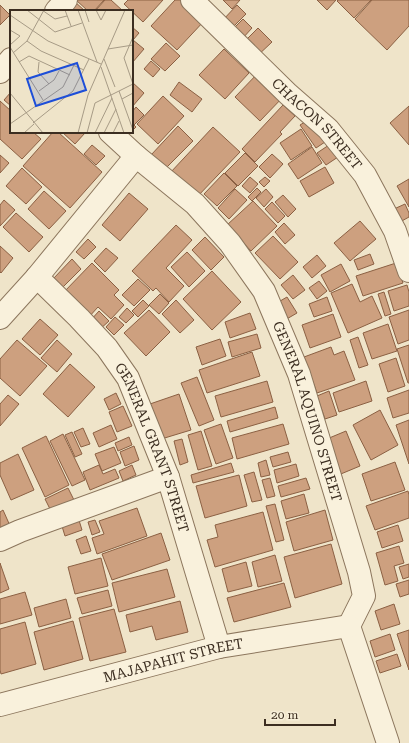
<svg xmlns="http://www.w3.org/2000/svg" width="409" height="743" viewBox="0 0 409 743" font-family="'Roboto Serif',serif">
<rect width="100%" height="100%" fill="#efe4c9"/>
<g fill="#cda07f" stroke="#8b6043">
<polygon points="76,0 104,0 94,11 88,11"/>
<polygon points="105,0 111,0 123,11 95,11"/>
<polygon points="128,0 163,0 143,22 124,4"/>
<polygon points="175,0 183,0 205,20 177,50 151,26"/>
<polygon points="223,0 240,0 232,9"/>
<polygon points="317,0 336,0 327,10"/>
<polygon points="338,0 371,0 354,18 337,1"/>
<polygon points="372,0 409,0 409,26 387,50 355,19"/>
<polygon points="74,1 85,11 65,11"/>
<polygon points="0,5 10,15 0,25"/>
<polygon points="237,5 246,14 231,29 222,21"/>
<polygon points="243,19 252,28 242,39 233,29"/>
<polygon points="132,27 139,33 133,40 144,49 132,63"/>
<polygon points="258,28 272,42 255,58 241,45"/>
<polygon points="166,43 180,56 165,71 151,59"/>
<polygon points="224,49 249,73 225,99 199,75"/>
<polygon points="151,61 160,69 153,77 144,69"/>
<polygon points="260,71 285,95 260,121 235,97"/>
<polygon points="132,82 144,93 132,107"/>
<polygon points="179,82 202,99 192,112 170,95"/>
<polygon points="11,92 11,106 4,100"/>
<polygon points="163,96 184,116 158,144 137,124"/>
<polygon points="0,101 11,111 11,132 33,132 41,139 22,159 0,139"/>
<polygon points="283,105 295,116 280,132 282,134 255,162 242,149"/>
<polygon points="409,106 409,145 390,123"/>
<polygon points="136,107 144,115 134,125 136,127 132,131 132,112"/>
<polygon points="313,117 328,140 316,148 300,125"/>
<polygon points="178,126 193,141 165,169 151,155"/>
<polygon points="213,127 240,152 196,198 170,173"/>
<polygon points="301,129 312,146 291,160 280,143"/>
<polygon points="53,132 58,132 102,172 70,208 23,166"/>
<polygon points="62,132 83,132 85,133 75,144"/>
<polygon points="332,143 341,155 326,165 317,153"/>
<polygon points="92,145 105,156 96,165 84,154"/>
<polygon points="312,147 322,163 298,179 288,164"/>
<polygon points="245,153 258,166 238,186 225,173"/>
<polygon points="272,154 283,164 270,178 259,167"/>
<polygon points="0,155 9,163 0,173"/>
<polygon points="325,167 334,183 309,197 300,181"/>
<polygon points="22,168 42,187 26,204 6,186"/>
<polygon points="224,173 237,186 217,206 204,194"/>
<polygon points="250,177 258,184 250,193 242,186"/>
<polygon points="265,177 270,181 264,187 259,182"/>
<polygon points="409,179 409,207 397,186"/>
<polygon points="257,188 261,192 252,201 248,197"/>
<polygon points="235,189 247,200 229,219 218,208"/>
<polygon points="266,189 273,197 264,207 256,198"/>
<polygon points="44,191 66,211 49,229 28,209"/>
<polygon points="129,193 148,209 120,241 102,225"/>
<polygon points="283,195 296,209 288,217 275,202"/>
<polygon points="4,200 15,210 0,226 0,205"/>
<polygon points="253,201 277,226 251,251 227,225"/>
<polygon points="272,202 285,216 278,223 265,209"/>
<polygon points="405,204 409,213 409,217 400,222 394,209"/>
<polygon points="16,213 43,237 29,252 3,227"/>
<polygon points="360,221 376,239 350,261 334,243"/>
<polygon points="284,223 295,235 285,244 275,232"/>
<polygon points="176,225 192,240 166,268 184,286 169,302 156,288 153,291 132,271"/>
<polygon points="273,236 298,262 280,279 255,253"/>
<polygon points="205,237 224,257 211,270 192,250"/>
<polygon points="88,239 96,247 84,259 76,252"/>
<polygon points="0,246 13,258 1,273 0,272"/>
<polygon points="106,248 118,258 105,272 94,261"/>
<polygon points="187,252 205,271 189,287 171,267"/>
<polygon points="370,254 374,264 358,270 354,260"/>
<polygon points="317,255 326,266 312,278 303,267"/>
<polygon points="72,259 81,269 62,288 53,279"/>
<polygon points="92,263 119,290 114,295 124,305 111,319 98,307 88,318 63,293"/>
<polygon points="396,263 403,283 363,296 356,276"/>
<polygon points="341,264 350,281 330,292 321,275"/>
<polygon points="212,271 241,302 212,330 183,299"/>
<polygon points="293,275 305,290 293,299 281,285"/>
<polygon points="138,279 150,290 134,306 122,295"/>
<polygon points="319,281 327,291 317,299 309,288"/>
<polygon points="352,284 360,302 372,296 382,318 348,333 331,293"/>
<polygon points="407,285 409,292 409,306 394,311 388,291"/>
<polygon points="384,292 391,314 385,316 378,294"/>
<polygon points="160,294 169,303 159,314 149,305"/>
<polygon points="287,297 297,313 285,320 275,304"/>
<polygon points="327,297 332,311 314,317 309,304"/>
<polygon points="143,300 149,306 138,317 132,311"/>
<polygon points="176,300 194,320 180,333 162,314"/>
<polygon points="127,308 134,315 126,323 119,317"/>
<polygon points="149,310 170,332 146,356 124,333"/>
<polygon points="409,310 409,340 398,344 389,317"/>
<polygon points="99,311 109,321 99,330 90,321"/>
<polygon points="250,313 256,329 230,338 225,322"/>
<polygon points="333,314 341,337 310,348 302,325"/>
<polygon points="115,317 124,325 114,335 106,327"/>
<polygon points="40,319 58,335 40,355 22,339"/>
<polygon points="388,324 397,351 372,359 363,333"/>
<polygon points="257,334 261,348 232,357 228,342"/>
<polygon points="358,337 368,365 359,368 350,340"/>
<polygon points="220,339 226,356 202,365 196,347"/>
<polygon points="17,340 47,366 20,396 0,378 0,359"/>
<polygon points="57,340 72,354 57,372 41,358"/>
<polygon points="409,345 409,383 408,383 397,349"/>
<polygon points="331,347 334,355 344,351 355,380 317,393 304,357"/>
<polygon points="252,352 260,376 207,393 199,370"/>
<polygon points="396,358 405,386 388,392 379,364"/>
<polygon points="70,364 95,387 68,417 43,394"/>
<polygon points="197,377 214,420 199,426 181,383"/>
<polygon points="267,381 273,402 221,417 215,396"/>
<polygon points="366,381 372,401 339,412 333,393"/>
<polygon points="409,390 409,413 393,418 387,398"/>
<polygon points="329,391 337,415 325,419 317,396"/>
<polygon points="116,393 121,404 109,410 104,399"/>
<polygon points="179,394 191,430 158,440 147,405"/>
<polygon points="8,395 19,404 0,426 0,404"/>
<polygon points="123,406 132,426 117,432 109,412"/>
<polygon points="275,407 278,418 230,432 227,421"/>
<polygon points="380,410 398,445 371,460 353,425"/>
<polygon points="409,420 409,464 396,425"/>
<polygon points="221,424 233,458 216,464 204,430"/>
<polygon points="283,424 289,444 237,459 232,438"/>
<polygon points="111,425 117,439 99,447 93,433"/>
<polygon points="83,428 90,444 81,447 74,432"/>
<polygon points="201,431 212,466 198,470 188,435"/>
<polygon points="346,431 360,466 336,476 322,441"/>
<polygon points="72,432 82,454 75,457 65,435"/>
<polygon points="63,434 85,480 72,486 50,441"/>
<polygon points="46,436 69,485 45,497 22,448"/>
<polygon points="129,437 132,445 118,451 115,443"/>
<polygon points="182,439 188,462 180,465 174,441"/>
<polygon points="134,446 139,460 125,466 120,452"/>
<polygon points="114,447 121,463 102,471 95,454"/>
<polygon points="288,452 291,462 273,467 270,457"/>
<polygon points="18,454 34,490 11,500 0,475 0,463"/>
<polygon points="266,460 270,475 261,477 258,463"/>
<polygon points="395,462 405,490 371,501 362,474"/>
<polygon points="231,463 234,472 193,483 191,475"/>
<polygon points="296,464 299,476 277,483 274,470"/>
<polygon points="99,465 103,474 115,469 119,478 90,490 83,472"/>
<polygon points="132,465 136,475 123,481 119,471"/>
<polygon points="254,472 262,500 252,502 244,475"/>
<polygon points="239,475 247,506 205,518 196,486"/>
<polygon points="270,478 275,496 267,498 262,480"/>
<polygon points="306,478 310,489 281,497 278,486"/>
<polygon points="68,488 75,502 52,513 45,499"/>
<polygon points="408,491 409,495 409,518 375,530 366,506"/>
<polygon points="304,494 309,513 286,519 281,501"/>
<polygon points="275,504 284,540 276,542 266,506"/>
<polygon points="137,508 147,536 97,554 92,538 104,534 99,521"/>
<polygon points="3,510 11,528 0,533 0,512"/>
<polygon points="325,510 333,540 294,551 286,522"/>
<polygon points="263,512 273,550 215,567 207,540 218,537 215,525"/>
<polygon points="78,517 82,530 65,536 61,523"/>
<polygon points="95,520 100,532 92,535 88,522"/>
<polygon points="398,525 403,541 382,548 377,532"/>
<polygon points="161,533 170,560 112,580 102,554"/>
<polygon points="86,536 91,551 81,554 76,540"/>
<polygon points="331,544 342,584 295,598 284,557"/>
<polygon points="399,546 404,563 394,566 398,581 385,585 376,553"/>
<polygon points="275,555 282,581 258,587 252,562"/>
<polygon points="101,558 108,586 75,594 68,567"/>
<polygon points="246,562 252,586 228,592 222,569"/>
<polygon points="0,563 9,589 0,593"/>
<polygon points="409,564 409,577 403,579 399,567"/>
<polygon points="167,569 175,597 119,612 112,583"/>
<polygon points="409,580 409,594 400,597 396,584"/>
<polygon points="284,583 291,607 234,622 227,598"/>
<polygon points="108,590 112,606 82,614 77,598"/>
<polygon points="25,592 32,615 0,624 0,599"/>
<polygon points="66,599 71,618 39,627 34,608"/>
<polygon points="180,601 188,632 156,640 152,626 130,632 126,615"/>
<polygon points="394,604 400,624 381,630 375,611"/>
<polygon points="114,609 126,652 90,661 79,618"/>
<polygon points="73,621 83,659 44,670 34,632"/>
<polygon points="25,622 36,664 1,674 0,670 0,629"/>
<polygon points="409,630 409,670 397,634"/>
<polygon points="390,634 395,650 375,657 370,641"/>
<polygon points="397,654 401,666 380,673 376,661"/>
</g>
<g fill="none" stroke-linecap="round" stroke-linejoin="round">
<defs>
<g id="minor">
<path id="s1" d="M 192,0 L 288,94 L 328,129 L 365,175 L 395,231 L 409,271"/>
<polyline points="56,11 66,0"/>
<polyline points="0,72 11,59"/>
<path id="s2" d="M 110,132 L 136,156 L 195,204 L 230,243 L 264,291 L 299,374 L 359,572 L 364,596 L 349,626 L 388,743"/>
<path id="s3" d="M 37,277 L 79,318 L 107,348 L 128,378 L 168,477 L 219,647"/>
<polyline points="0,318 37,277 136,156"/>
<polyline points="0,540 20,531 168,477"/>
<path id="s4" d="M 0,705 L 219,647 L 349,626"/>
</g>
</defs>
<use href="#minor" stroke="#8c765d" stroke-width="24"/>
<use href="#minor" stroke="#f9f1dc" stroke-width="22"/>
</g>
<g text-anchor="middle" stroke-width="3" stroke-linejoin="round" paint-order="stroke">
<g font-size="14" fill="#3c2e21" stroke="#f6eed8">
<text dy="5" stroke="none"><textPath href="#s1" startOffset="176">CHACON STREET</textPath></text>
<text dy="5" stroke="none"><textPath href="#s2" startOffset="351">GENERAL AQUINO STREET</textPath></text>
<text dy="5" stroke="none"><textPath href="#s3" startOffset="210">GENERAL GRANT STREET</textPath></text>
<text dy="5" stroke="none"><textPath href="#s4" startOffset="179">MAJAPAHIT STREET</textPath></text>
</g>
</g>
<g transform="translate(10 10)">
<rect width="123" height="123" fill="#efe4c9"/>
<path fill="none" stroke="#a79b86" stroke-width="1" d="M 17,0 L 45,22 L 72,13M 32,0 L 45,9 L 57,6M 55,0 L 61,16M 68,0 L 87,52M 75,0 L 79,12M 86,0 L 91,10 L 96,0M 0,5 L 38,31 L 91,54M 0,20 L 10,26 L 0,35M 123,27 L 114,48 L 123,74M 17,31 L 31,41 L 74,60M 0,37 L 33,90M 98,39 L 123,35M 3,43 L 17,31 L 34,0M 94,49 L 105,77M 9,52 L 19,46 L 60,65M 29,52 L 28,62 L 39,74M 91,57 L 114,123M 29,81 L 44,70 L 49,61M 109,81 L 123,120M 0,83 L 33,123M 112,89 L 123,83M 23,113 L 63,81 L 79,49M 0,114 L 53,77 L 64,55M 14,123 L 24,114M 68,123 L 78,85 L 115,0M 77,123 L 85,93 L 123,74M 85,123 L 102,88M 94,123 L 106,99M 103,123 L 109,111"/>
<path fill="#1d4ed8" fill-opacity="0.15" stroke="#1d4ed8" stroke-width="2" d="M 67,53 L 76,80 L 26,96 L 17,69 Z"/>
<rect width="123" height="123" fill="none" stroke="#3c2e21" stroke-width="2"/>
</g>
<path d="M265 719v6h70v-6" fill="none" stroke="#3c2e21" stroke-width="2"/>
<text x="271" y="719" font-size="12" fill="#3c2e21" stroke="#f6eed8" stroke-width="3" paint-order="stroke">20 m</text>
</svg>
